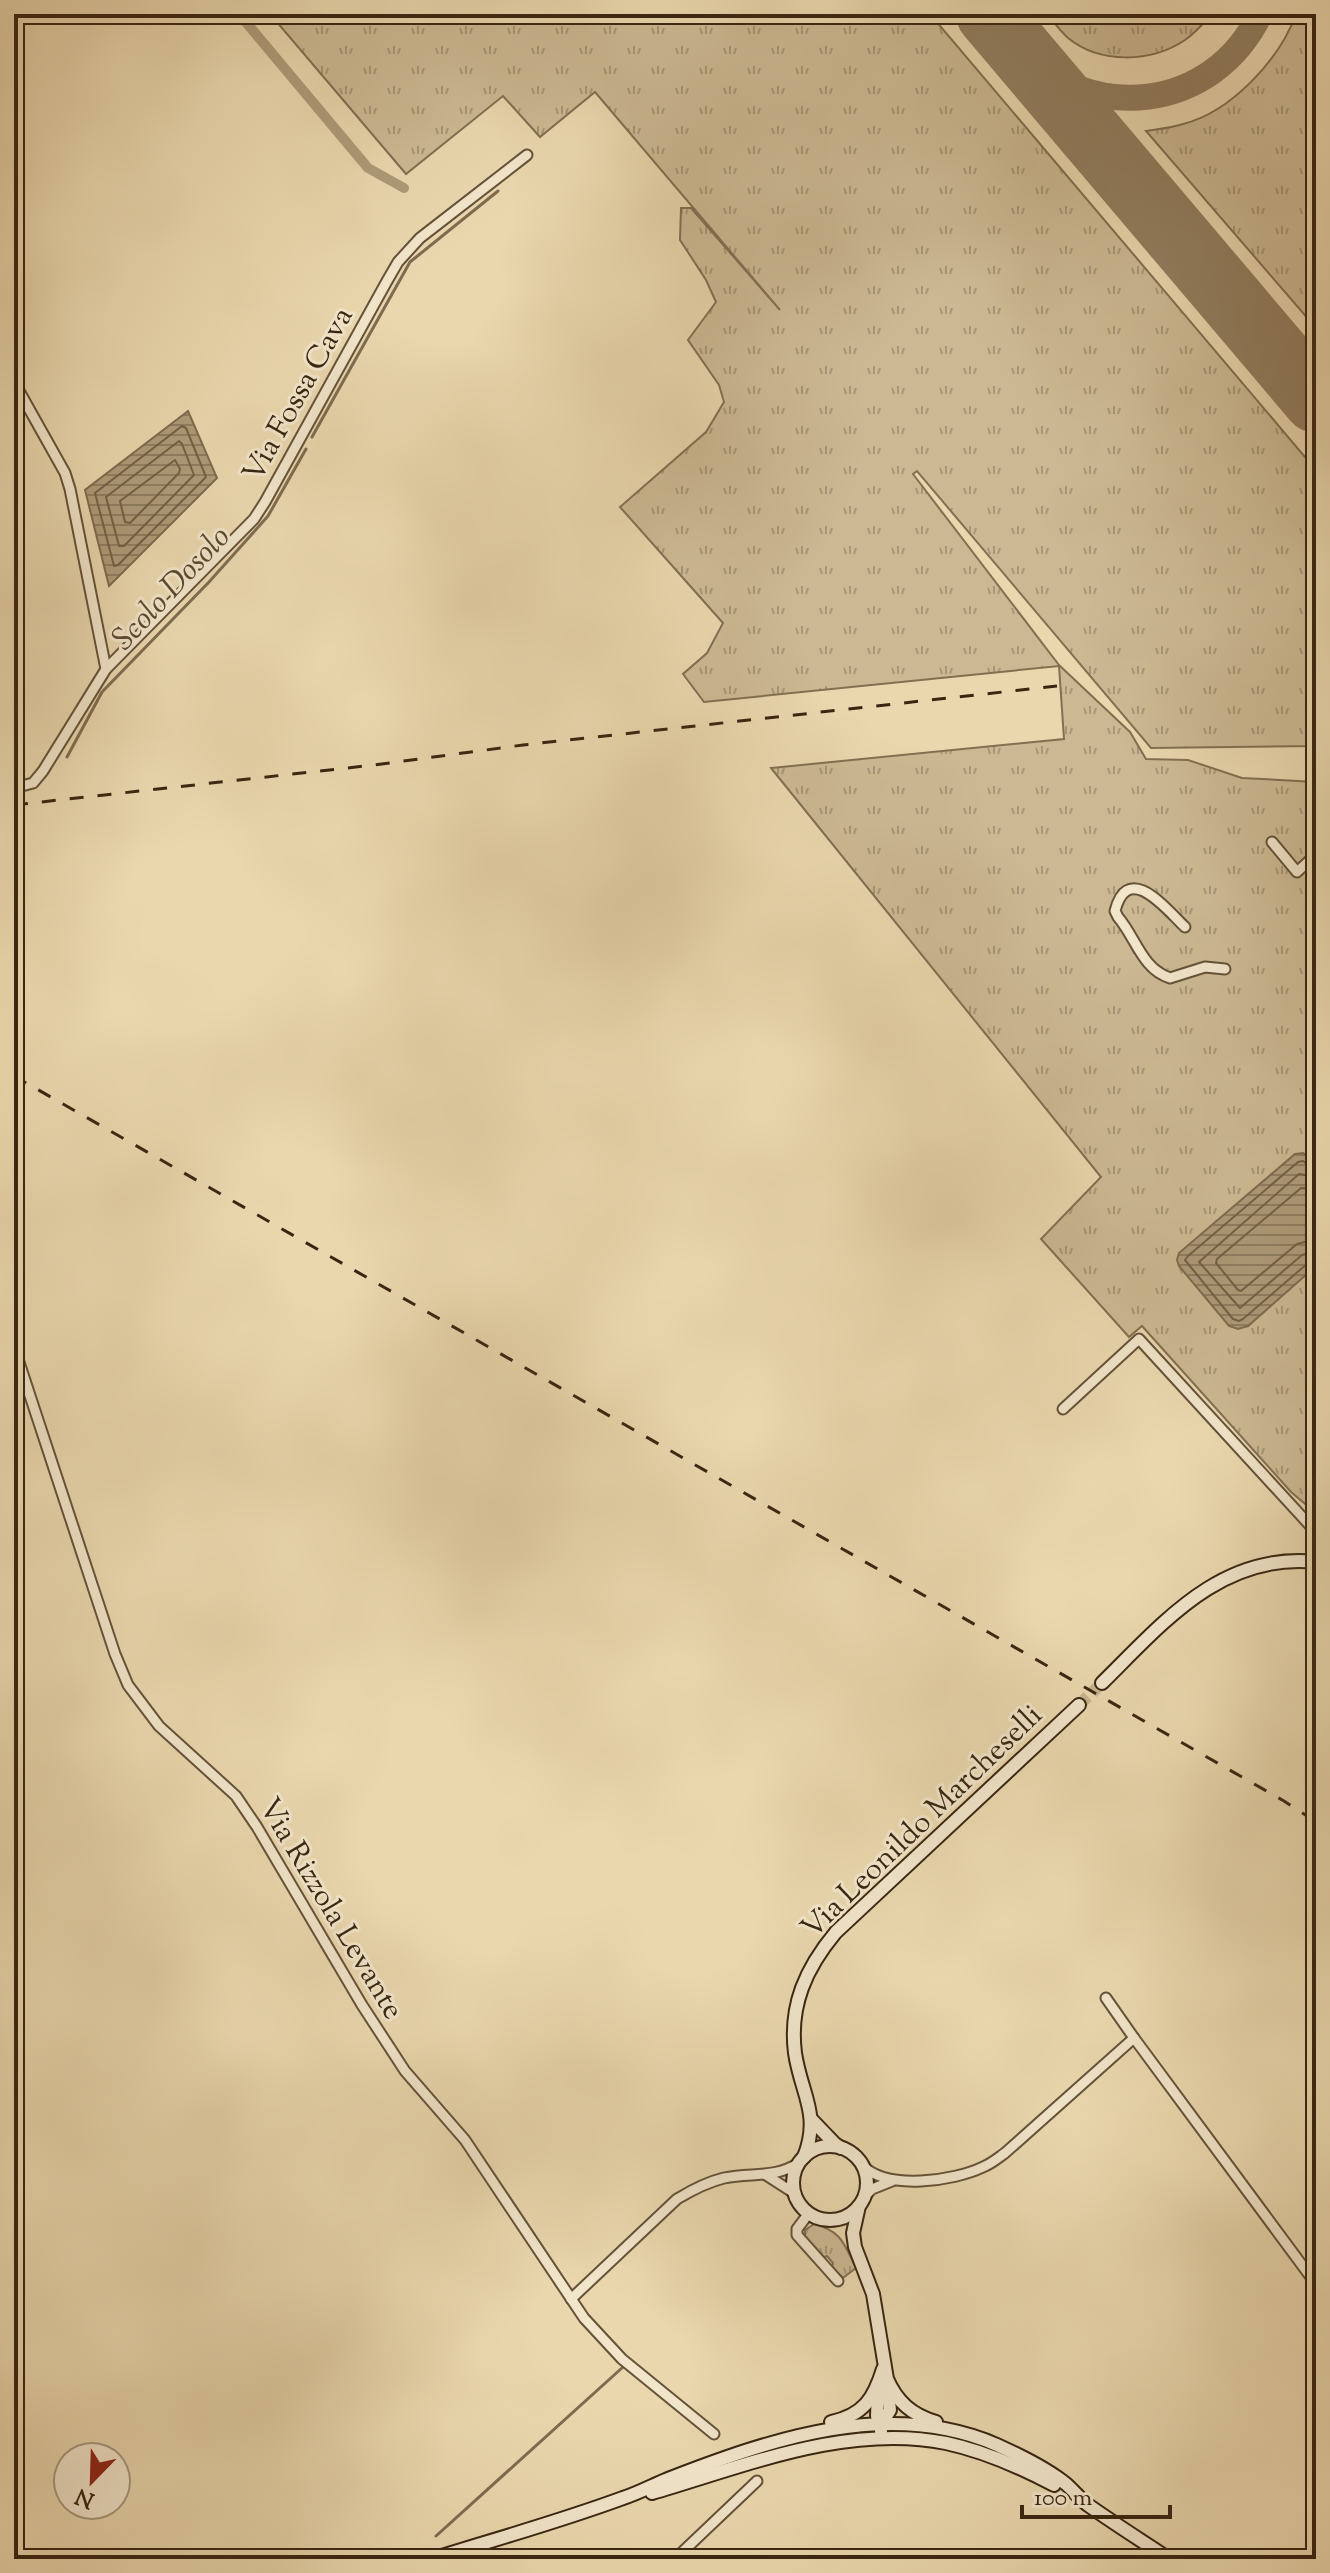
<svg xmlns="http://www.w3.org/2000/svg" width="1330" height="2573" viewBox="0 0 1330 2573" font-family="'Sorts Mill Goudy',serif">
<defs>
<pattern id="grass-tufts" width="24" height="20" patternUnits="userSpaceOnUse" patternTransform="scale(2)"><rect width="24" height="20" fill="#ccb993"/><path d="M3 7l-1-3M5 7V3M7 7l1-3M15 17l-1-3M17 17v-4M19 17l1-3" fill="none" stroke="#a79677"/></pattern>
<pattern id="water-rules" width="6" height="5" patternUnits="userSpaceOnUse" patternTransform="scale(2)"><rect width="6" height="5" fill="#ae9b79"/><path d="M0 2.5h6" fill="none" stroke="#8f7e62"/></pattern>
</defs>
<rect width="100%" height="100%" fill="#ead7ae"/>
<filter id="stains"><feTurbulence type="fractalNoise" baseFrequency=".0025" numOctaves="4"/><feColorMatrix values="0 0 0 0 .2 0 0 0 0 .09 0 0 0 0 .02 0 0 0 .5 -.17"/></filter>
<radialGradient id="worn" r=".72"><stop offset=".6" stop-color="#630" stop-opacity="0"/><stop offset="1" stop-color="#630" stop-opacity=".3"/></radialGradient>
<g fill="url(#grass-tufts)" stroke="#827052" stroke-width="2">
<polygon points="270,14 930,14 1316,470 1316,746 1151,748 917,471 913,474 1059,665 1130,732 1146,759 1188,760 1242,778 1316,782 1316,1513 1291,1492 1142,1326 1129,1337 1041,1239 1101,1177 771,768 1064,739 1059,666 704,702 683,674 707,653 723,623 620,507 706,432 724,402 719,385 688,340 716,302 706,280 680,240 681,208 691,208 780,310 595,92 540,137 503,96 406,174"/>
<path d="M 1047,14 L 1212,14 C 1204,23 1195,33 1185,40 C 1151,63 1100,64 1068,38 C 1060,31 1054,22 1047,14 Z"/>
<path d="M 1296,14 L 1316,14 L 1316,328 L 1146,131 C 1159,129 1171,128 1183,124 C 1231,112 1280,59 1296,14 Z"/>
<path d="M 814,2224 C 842,2231 844,2244 856,2268 L 843,2278 L 832,2267 L 833,2263 L 827,2256 L 822,2258 L 805,2236 L 805,2230 Z"/>
</g>
<g fill="url(#water-rules)" stroke="#7f6c50" stroke-width="2">
<polygon points="188,411 217,478 109,586 85,490"/>
<polygon points="1303,1153 1316,1162 1316,1266 1248,1326 1238,1329 1229,1326 1179,1266 1177,1260 1179,1253 1295,1154"/>
</g>
<g fill="none" stroke-linecap="round" stroke-linejoin="round">
<g stroke="#746046" stroke-width="2">
<polygon points="182,426 186,428 206,477 118,565 114,566 95,493"/>
<polygon points="179,441 182,444 194,475 124,546 119,546 106,497"/>
<polygon points="175,460 180,469 179,473 130,523 125,522 120,501"/>
<polyline points="1316,1167 1310,1166 1303,1161 1298,1162 1188,1256 1185,1260 1233,1319 1239,1321 1243,1319 1308,1263 1316,1261"/>
<polyline points="1316,1177 1299,1174 1199,1262 1240,1308 1302,1255 1316,1251"/>
<polyline points="1316,1189 1301,1188 1217,1259 1216,1263 1238,1290 1241,1291 1297,1244 1316,1239"/>
</g>
<g stroke="#7f6c50" stroke-width="3">
<polyline points="312,437 410,262 498,191"/>
<polyline points="67,757 102,692 209,582 268,516 306,449"/>
<polyline points="436,2536 623,2367"/>
</g>
<polyline stroke="#ae9b79" stroke-width="10" points="239,14 368,168 404,188"/>
<path stroke="#927e60" stroke-width="26" d="M 1018,48 C 1090,125 1213,112 1260,14"/>
<polyline stroke="#927e60" stroke-width="66" points="989,14 1316,400"/>
<polyline stroke="#c7b48f" stroke-width="12" stroke-dasharray="12 6" stroke-linecap="butt" points="1079,1705 1102,1683"/>
<defs>
<g id="street">
<polyline points="14,382 65,473 70,489 106,669"/>
<polyline points="14,788 33,783 43,771 106,669 254,519 265,502 387,281 398,262 420,238 527,155"/>
<polyline points="1272,842 1297,872 1310,860"/>
<path d="M 1185,927 C 1167,910 1128,860 1115,911 L 1118,917 C 1136,938 1142,969 1170,978 L 1205,967 L 1225,969"/>
<polyline points="14,1347 115,1654 128,1685 159,1726 236,1796 257,1827 362,2005 405,2071 465,2140 584,2318 622,2359 714,2434"/>
<polyline points="1063,1409 1139,1339 1316,1532"/>
<polyline points="1106,1998 1134,2038"/>
<path d="M 862,2165 C 887,2191 954,2181 983,2167 C 991,2164 998,2158 1005,2153 L 1134,2038 L 1316,2284"/>
<polyline points="766,2175 794,2193"/>
<polyline points="864,2197 872,2189 892,2181"/>
<polyline points="809,2213 797,2229 797,2235 838,2281"/>
<path d="M 571,2299 L 677,2199 C 692,2190 707,2182 724,2178 C 752,2172 773,2179 799,2163"/>
<polyline points="675,2559 757,2481"/>
</g>
<g id="secondary">
<path d="M 1102,1683 C 1163,1623 1221,1552 1316,1562"/>
<polyline points="812,2120 835,2144 841,2148"/>
<circle cx="830" cy="2183" r="37"/>
<path d="M 804,2157 C 821,2114 801,2094 795,2053 C 789,2005 806,1968 836,1932 L 1079,1705"/>
<path d="M 859,2206 L 853,2233 L 855,2247 L 873,2294 L 887,2379 C 897,2402 912,2415 936,2422"/>
<polyline points="878,2391 877,2416 881,2424 881,2431"/>
<path d="M 831,2422 C 864,2415 874,2398 883,2369"/>
<polyline points="881,2424 890,2410 887,2387"/>
<path d="M 652,2493 C 745,2466 848,2423 946,2443 C 983,2451 1020,2467 1054,2485"/>
<path d="M 432,2559 C 496,2539 561,2521 623,2498 C 639,2493 653,2485 668,2479 C 771,2439 889,2398 997,2445 C 1021,2456 1046,2468 1066,2484 C 1074,2491 1080,2499 1088,2505 C 1115,2524 1142,2541 1169,2559"/>
</g>
</defs>
<use href="#street" stroke="#655239" stroke-width="13"/>
<use href="#secondary" stroke="#392612" stroke-width="16"/>
<use href="#street" stroke="#f1e5ca" stroke-width="9"/>
<use href="#secondary" stroke="#f1e5ca" stroke-width="12"/>
<g stroke="#392612" stroke-width="3" stroke-dasharray="14 14" stroke-linecap="butt">
<polyline points="14,805 374,765 523,745 1057,686"/>
<polyline points="14,1076 1284,1801 1316,1822"/>
</g>
</g>
<g text-anchor="middle" stroke-width="6" stroke-linejoin="round" paint-order="stroke">
<g font-size="30" fill="#392612" stroke="#f1e5ca">
<text transform="translate(297 394) rotate(-61)" y="10">Via Fossa Cava</text>
<text transform="translate(921 1821) rotate(-44)" y="10">Via Leonildo Marcheselli</text>
<text transform="translate(332 1908) rotate(59)" y="10">Via Rizzola Levante</text>
</g>
<g font-size="32" font-style="italic" fill="#5c4931" stroke="#f1e5ca">
<text transform="translate(170 587) rotate(-47)" y="11">Scolo Dosolo</text>
</g>
</g>
<rect width="1330" height="2573" fill="none" stroke="#ead7ae" stroke-width="48"/>
<rect x="16" y="16" width="1298" height="2541" fill="none" stroke="#392612" stroke-width="4"/>
<rect x="24" y="24" width="1282" height="2525" fill="none" stroke="#392612" stroke-width="2"/>
<g transform="translate(92 2481) rotate(203)"><circle r="38" fill="#f1e5ca" stroke="#a79980" stroke-width="2"/>
<path d="M0-6L14 30L0 20L-14 30Z" fill="#8f2418"/>
<text y="-12" font-size="22" font-weight="bold" text-anchor="middle" fill="#392612">N</text>
</g>
<path d="M1022 2505v12h148v-12" fill="none" stroke="#392612" stroke-width="4"/>
<text x="1034" y="2505" font-size="24" fill="#392612" stroke="#f1e5ca" stroke-width="6" paint-order="stroke">100 m</text>
<rect width="100%" height="100%" filter="url(#stains)"/>
<rect width="100%" height="100%" fill="url(#worn)"/>
</svg>
